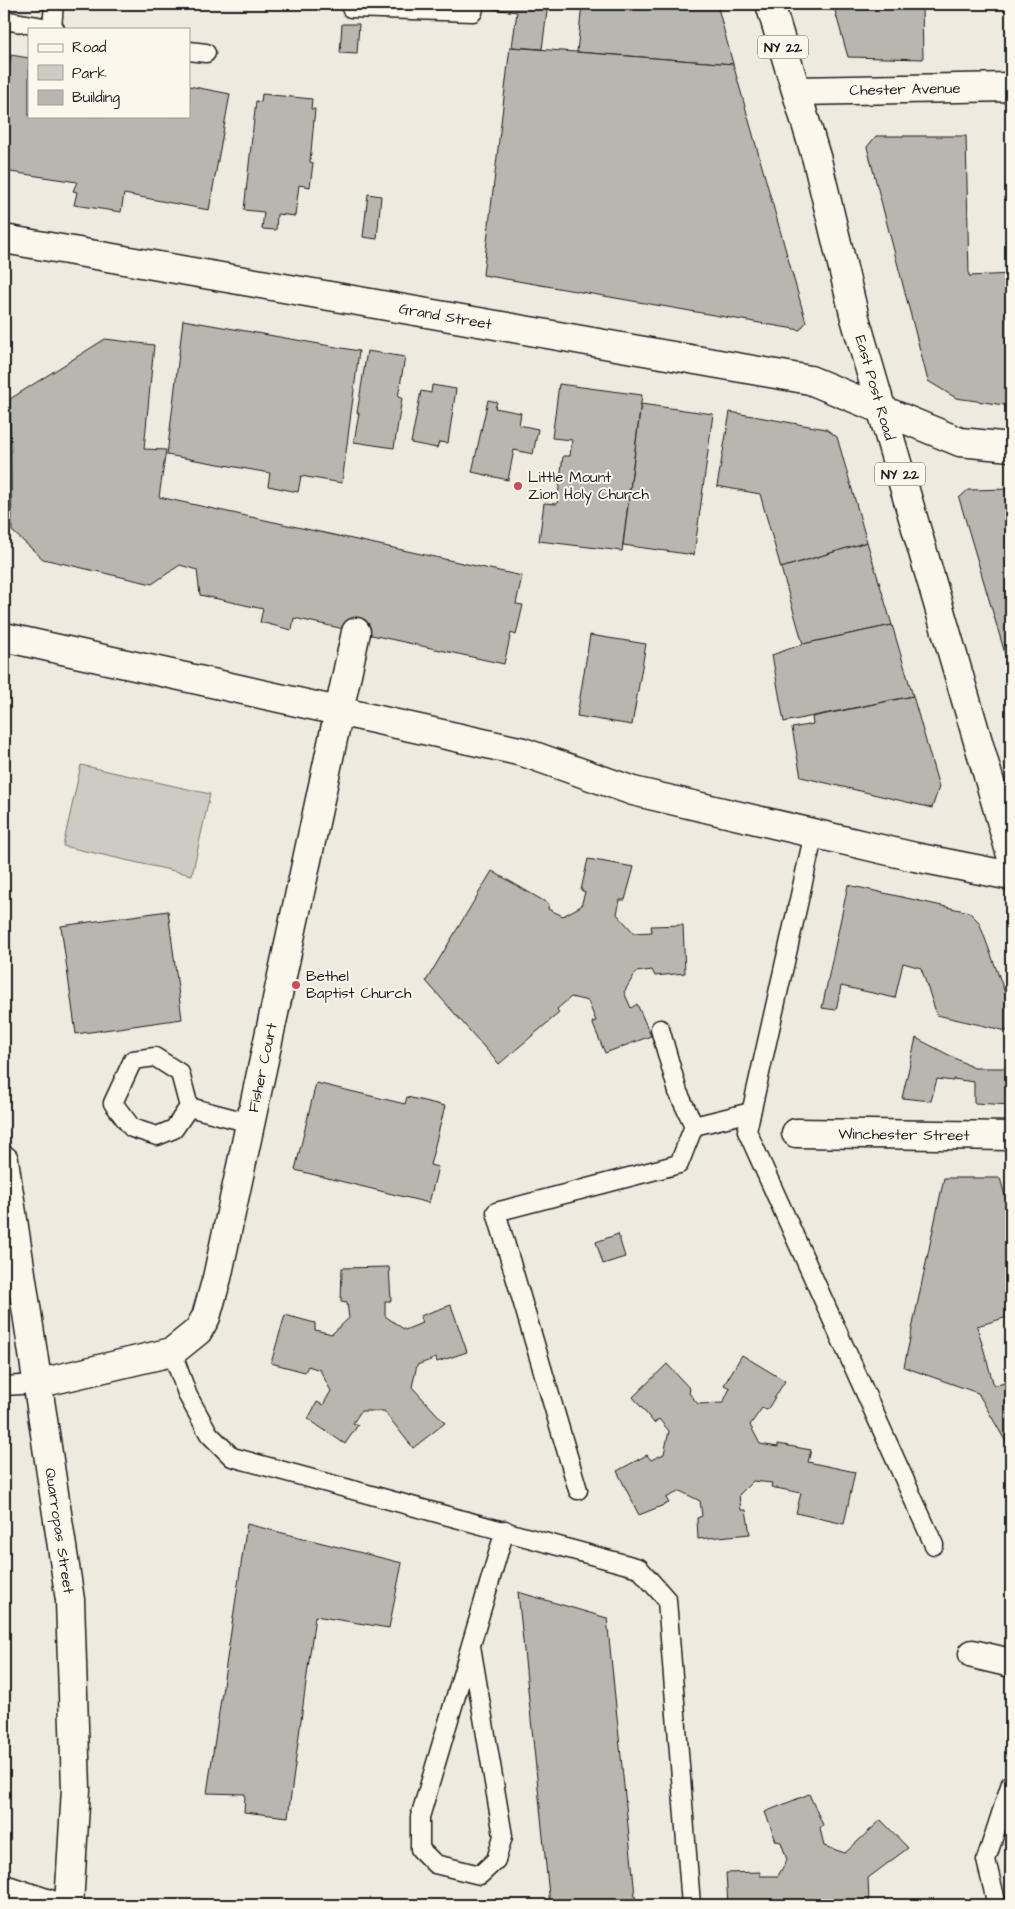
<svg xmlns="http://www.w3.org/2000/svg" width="1015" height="1909" viewBox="0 0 1015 1909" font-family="'Architects Daughter',sans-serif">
<rect width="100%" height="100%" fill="#eeeadf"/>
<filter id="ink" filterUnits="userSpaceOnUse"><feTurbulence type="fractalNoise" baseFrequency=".02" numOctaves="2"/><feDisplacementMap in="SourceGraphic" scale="10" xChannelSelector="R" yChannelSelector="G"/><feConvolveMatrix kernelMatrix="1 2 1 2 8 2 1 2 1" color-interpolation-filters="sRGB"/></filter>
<g filter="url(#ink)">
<polygon fill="#ceccc2" stroke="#75746f" points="81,765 210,794 192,875 63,846"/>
<g fill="#b9b6af" stroke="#1c1c1c">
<polygon points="485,4 548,4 542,49 512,47 517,12 484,8"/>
<polygon points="582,4 717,4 733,64 577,52"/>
<polygon points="833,4 922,4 923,59 848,57"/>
<polygon points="342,24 359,24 357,54 340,53"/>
<polygon points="510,47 733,64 806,322 800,330 483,275"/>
<polygon points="11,55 29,58 29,116 189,116 189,86 230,94 209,210 124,194 121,212 74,205 77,192 73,191 77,182 4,171 4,103"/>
<polygon points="262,94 312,99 311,109 315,109 310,162 313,163 310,187 299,185 295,216 277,214 276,230 262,229 264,212 244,210 256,101 261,102"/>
<polygon points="876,136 966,136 969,276 1011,274 1011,406 956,398 928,381 867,147"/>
<polygon points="368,194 381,196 377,239 363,237"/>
<polygon points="183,320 359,351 342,483 301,476 298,492 268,486 270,473 167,455"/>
<polygon points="105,339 154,345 144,449 166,450 159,497 522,576 516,604 523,605 516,635 511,633 504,664 294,618 292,630 260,622 263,609 200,595 197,570 180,565 152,584 43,559 12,531 10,399"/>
<polygon points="367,351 405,357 398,397 402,398 394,448 354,442 359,413 357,413"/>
<polygon points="559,384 642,395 622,551 539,541 544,503 557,504 563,456 570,456 572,440 552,438"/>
<polygon points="432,385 456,389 448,443 439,442 437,448 411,443 421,391 431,393"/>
<polygon points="488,400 497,402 495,408 521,413 519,425 538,429 533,454 514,450 508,480 472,472"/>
<polygon points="641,404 713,414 694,555 623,545"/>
<polygon points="730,412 826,429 837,437 867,542 781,568 760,494 717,486"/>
<polygon points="1011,489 1011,666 1009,667 959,498 968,490"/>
<polygon points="867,542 892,625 803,644 781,568"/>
<polygon points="892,625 913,696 784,722 772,655 803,644"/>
<polygon points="590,635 646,644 632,725 577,716"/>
<polygon points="913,696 939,787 932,808 801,777 792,728 813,724 812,717"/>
<polygon points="588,859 634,867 625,900 620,900 617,914 634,933 652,932 651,926 683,925 685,973 655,976 652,970 636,972 624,992 631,1008 637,1004 651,1036 605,1053 592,1022 596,1021 588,1001 571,997 557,1009 559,1013 499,1064 426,981 492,871 549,904 548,909 563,916 581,906 585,892 581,890"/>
<polygon points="848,885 969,912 979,922 1011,1009 1011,1032 937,1015 921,968 903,963 895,998 841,986 836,1010 822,1008"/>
<polygon points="168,911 182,1019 76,1034 61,926"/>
<polygon points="916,1038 974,1068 1011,1068 1011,1105 974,1103 974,1082 953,1079 953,1081 937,1079 931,1101 902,1098"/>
<polygon points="316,1083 405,1104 407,1097 445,1106 430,1165 438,1167 429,1203 295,1170"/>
<polygon points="944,1178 1000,1178 1011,1217 1011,1316 977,1326 994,1386 1011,1381 1011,1451 978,1393 904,1367"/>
<polygon points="618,1234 625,1257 603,1264 596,1242"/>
<polygon points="389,1267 391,1301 385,1301 385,1316 405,1330 422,1323 420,1316 451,1305 467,1352 437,1362 436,1358 417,1365 412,1387 445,1423 413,1448 384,1411 361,1411 353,1423 358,1425 345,1444 308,1419 317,1402 323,1405 331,1391 320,1370 308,1366 305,1372 271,1363 285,1315 315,1323 315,1330 332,1334 349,1318 347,1303 341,1302 342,1268"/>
<polygon points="742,1355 785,1381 767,1410 762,1408 750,1425 760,1444 778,1447 778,1444 811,1450 808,1462 855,1472 844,1524 796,1513 801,1493 771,1487 772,1483 753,1481 739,1495 741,1510 746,1510 750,1534 698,1539 697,1518 702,1516 700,1501 680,1491 666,1498 669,1503 639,1515 617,1471 647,1455 651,1460 664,1454 669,1431 659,1419 654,1423 633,1397 667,1364 690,1389 689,1393 698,1404 723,1403 730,1388 724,1385"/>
<polygon points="247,1524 402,1563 389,1628 315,1616 288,1817 244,1812 245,1794 207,1793"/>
<polygon points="518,1592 607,1618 636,1905 550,1905"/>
<polygon points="809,1794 823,1825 820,1828 824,1846 845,1853 881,1820 908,1848 868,1878 869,1902 874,1905 728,1905 726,1873 760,1872 760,1876 778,1876 787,1860 781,1842 776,1841 765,1812"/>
</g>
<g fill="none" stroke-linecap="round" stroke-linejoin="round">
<defs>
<g id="lane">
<polyline points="350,4 351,8 473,12 475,4"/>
<polyline points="4,20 55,29"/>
<polyline points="52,28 54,4"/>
<polyline points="189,51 206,53"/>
<polyline points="814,833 747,1131 934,1545"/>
<polyline points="660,1029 678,1092 694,1126"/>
<polyline points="189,1107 174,1129 157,1136 132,1128 113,1103 133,1060 155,1057 180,1073 189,1107 250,1123"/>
<polyline points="172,1352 188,1396 209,1434 232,1457 639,1568 667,1600 691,1905"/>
<polyline points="4,1386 36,1384"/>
<polyline points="578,1490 496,1212 679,1164 694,1126 751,1112"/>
<polyline points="471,1646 503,1836 496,1860 480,1875 435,1864 420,1849 420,1817 505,1530"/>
<polyline points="997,1905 986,1860 1011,1783"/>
</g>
<g id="street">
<path id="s1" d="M 796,1133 L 1011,1136"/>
<polyline points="973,1654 1011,1663"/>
</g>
<g id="secondary">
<path id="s2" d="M 797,91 L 1011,87"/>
<path id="s3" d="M 4,239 L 810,380 L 960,442 L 1011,447"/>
<polyline points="4,637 523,752 633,791 915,857 1011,876"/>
<path id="s4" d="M 4,1160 L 70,1600 L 76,1789 L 69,1905"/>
<path id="s5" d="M 36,1384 L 172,1352 L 198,1331 L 206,1317 L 217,1278 L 356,632"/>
<polyline points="4,1889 52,1905"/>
</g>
<g id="primary">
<path id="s6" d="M 770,4 L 817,160 L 855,318 L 1011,855"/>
</g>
</defs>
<use href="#lane" stroke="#1c1c1c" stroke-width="21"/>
<use href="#street" stroke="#1c1c1c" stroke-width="31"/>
<use href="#secondary" stroke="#1c1c1c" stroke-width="31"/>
<use href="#primary" stroke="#1c1c1c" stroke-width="31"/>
<use href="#lane" stroke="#fbf7ec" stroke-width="18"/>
<use href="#street" stroke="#fbf7ec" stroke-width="28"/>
<use href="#secondary" stroke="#fbf7ec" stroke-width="28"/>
<use href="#primary" stroke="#fbf7ec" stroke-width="28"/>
</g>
</g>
<g fill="#d1495b" stroke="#fbf7ec" stroke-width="2">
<circle cx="518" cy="486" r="5"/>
<circle cx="296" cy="985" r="5"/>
</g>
<g text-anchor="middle" stroke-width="4" stroke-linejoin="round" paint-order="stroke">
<g fill="#fbf7ec" stroke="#5f5e5a" stroke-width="1">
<rect x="758" y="35.5" width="50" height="23" rx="4"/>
<rect x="875" y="462.5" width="50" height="23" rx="4"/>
</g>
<g font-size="14" font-weight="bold" fill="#1c1c1c">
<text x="783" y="52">NY 22</text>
<text x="900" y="479">NY 22</text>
</g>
<g font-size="15" fill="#1c1c1c" stroke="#fbf7ec">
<text dy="5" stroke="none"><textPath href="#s2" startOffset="108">Chester Avenue</textPath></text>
<text dy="5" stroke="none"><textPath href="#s3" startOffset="448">Grand Street</textPath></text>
<text dy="5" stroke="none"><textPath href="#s6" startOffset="398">East Post Road</textPath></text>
<text dy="5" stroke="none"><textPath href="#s5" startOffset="445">Fisher Court</textPath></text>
<text dy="5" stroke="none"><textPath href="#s1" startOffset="108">Winchester Street</textPath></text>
<text dy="5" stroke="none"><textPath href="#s4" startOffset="375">Quarropas Street</textPath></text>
</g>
<g font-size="15" fill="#1c1c1c" stroke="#fbf7ec" text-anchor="start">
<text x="528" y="482">Little Mount<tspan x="528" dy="17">Zion Holy Church</tspan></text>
<text x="306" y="981">Bethel<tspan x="306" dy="17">Baptist Church</tspan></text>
</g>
</g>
<rect width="1015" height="1909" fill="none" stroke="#fbf7ec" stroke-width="20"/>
<rect x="10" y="10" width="995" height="1889" fill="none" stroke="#1c1c1c" stroke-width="2" filter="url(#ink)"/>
<rect x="28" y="28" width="162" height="90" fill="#fbf7ec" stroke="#a29f99"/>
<rect x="38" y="44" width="25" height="8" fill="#fbf7ec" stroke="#a29f99"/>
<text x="72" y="52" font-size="15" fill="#1c1c1c">Road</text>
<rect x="38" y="65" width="25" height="15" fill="#ceccc2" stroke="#a29f99"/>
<text x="72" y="78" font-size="15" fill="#1c1c1c">Park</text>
<rect x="38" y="90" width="25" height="15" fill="#b9b6af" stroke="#a29f99"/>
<text x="72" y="102" font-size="15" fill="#1c1c1c">Building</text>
</svg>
